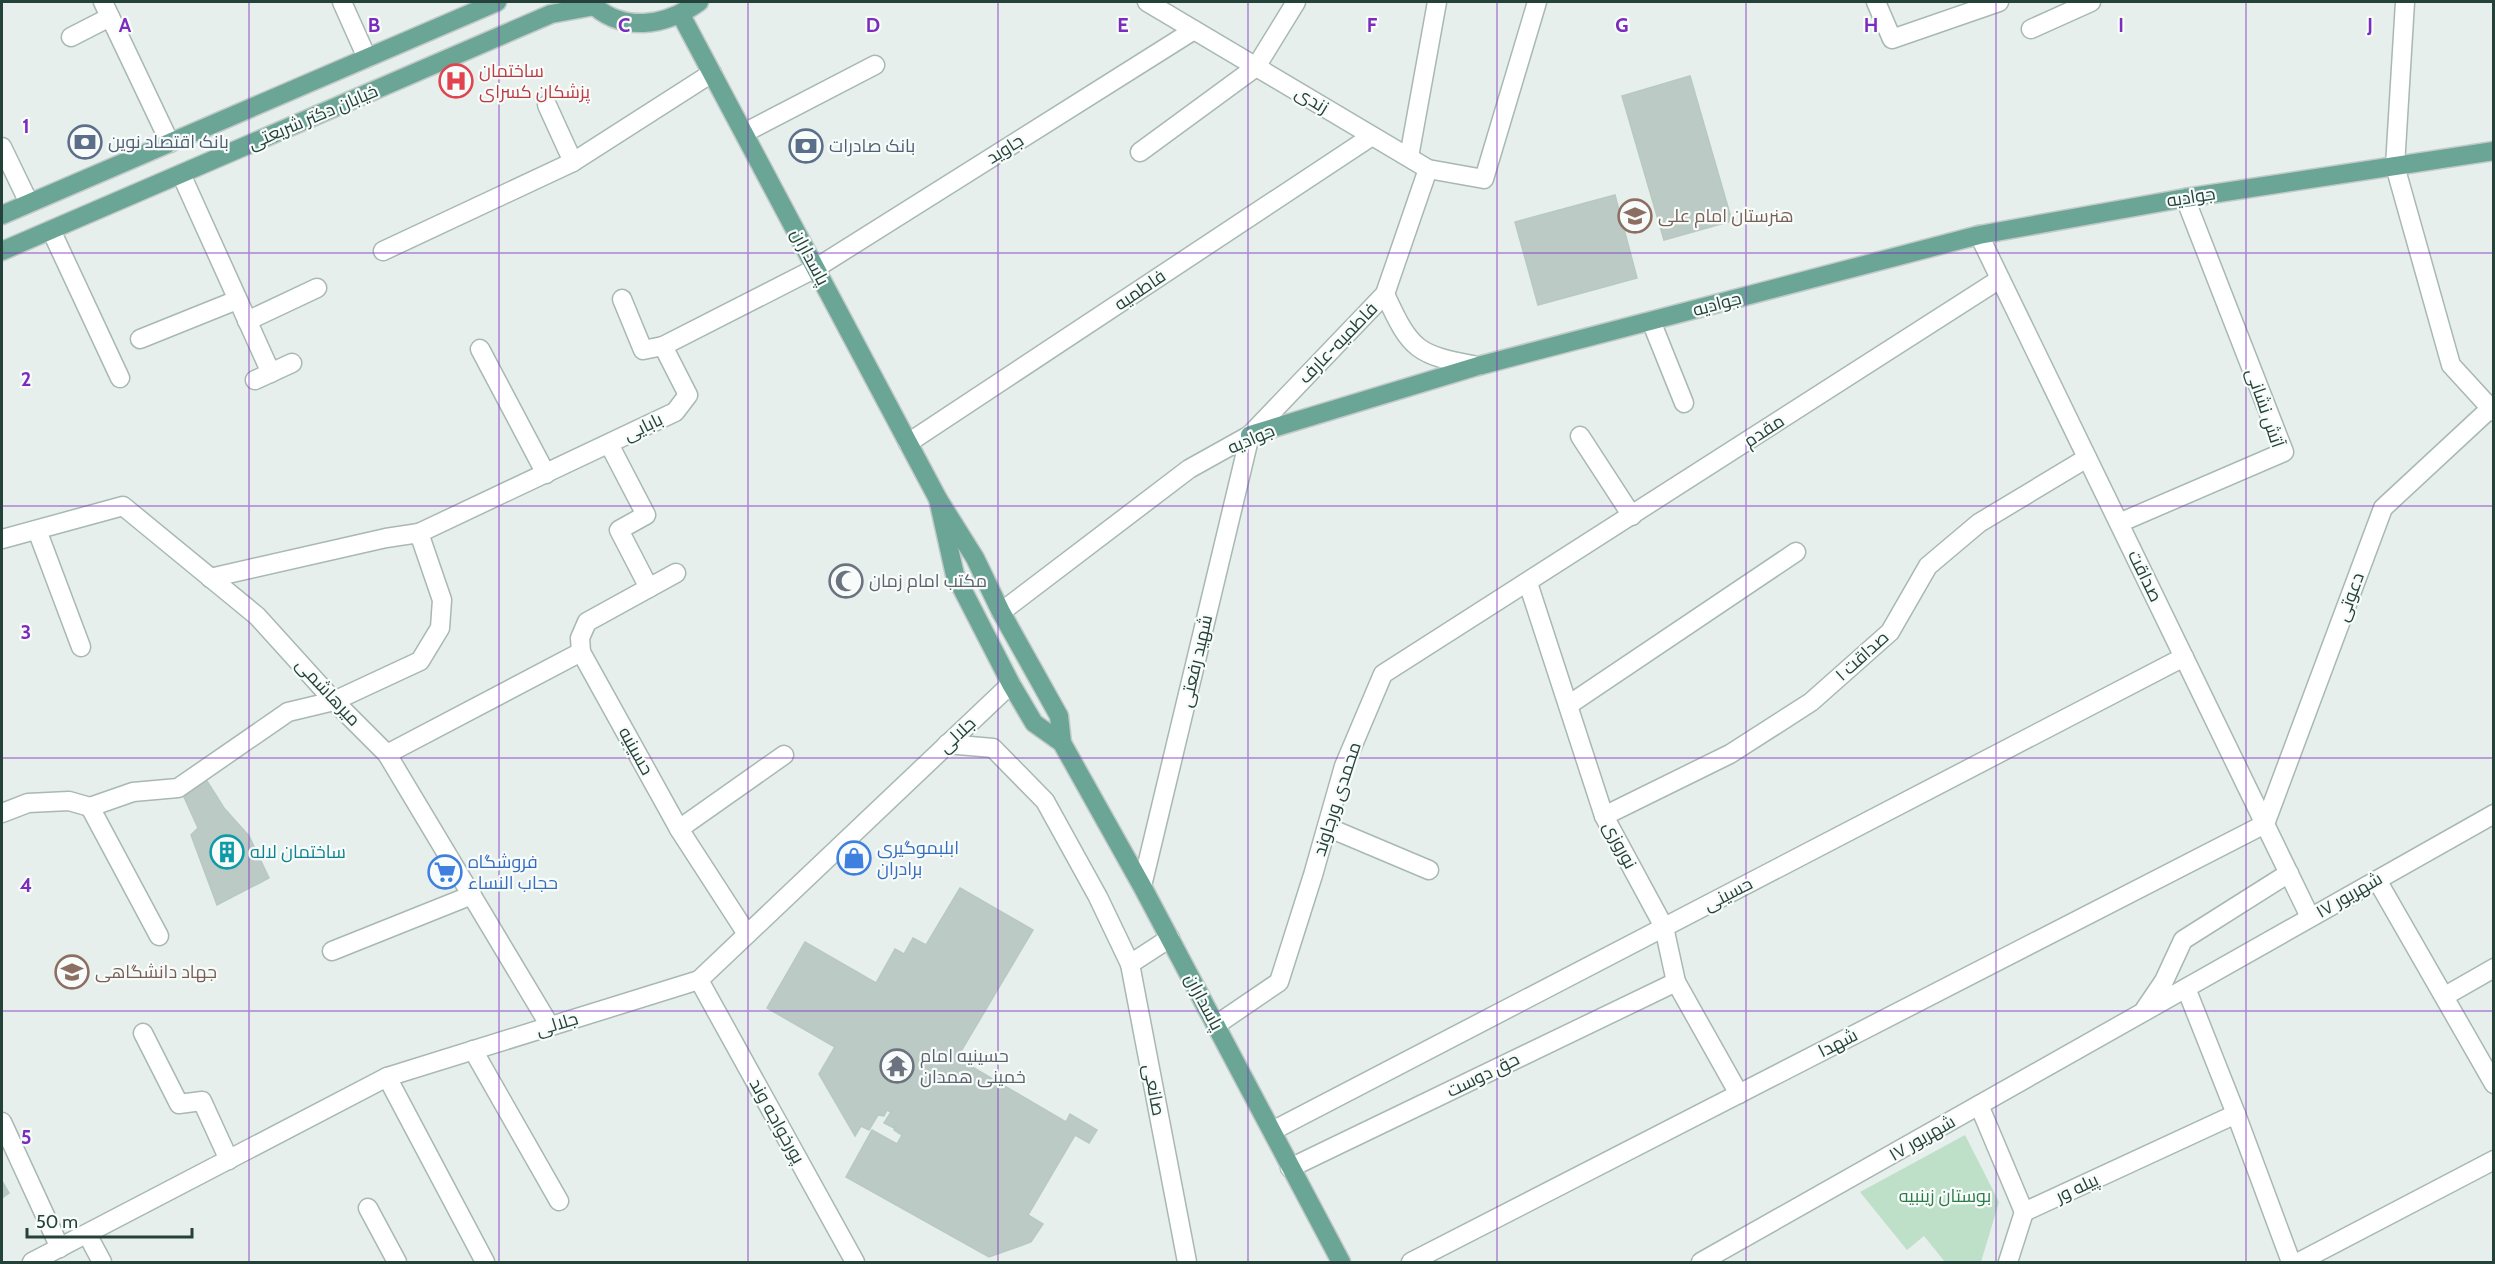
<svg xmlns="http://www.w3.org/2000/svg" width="2495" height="1264" viewBox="0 0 2495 1264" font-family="Cabin,Cairo,sans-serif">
<rect width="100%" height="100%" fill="#e6efeb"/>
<polygon fill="#bfe0c8" points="1965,1135 1999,1202 1981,1262 1945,1262 1924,1236 1907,1250 1860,1192"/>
<g fill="#bbcac4" stroke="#b8c9c2" stroke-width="1.5">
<polygon points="1690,76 1732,221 1664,240 1622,96"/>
<polygon points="1615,195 1637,278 1538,305 1515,222"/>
<polygon points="207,781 224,808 249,836 269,878 217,905 191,835 198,828 184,797"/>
<polygon points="960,888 1033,930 957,1058 1066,1122 1070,1114 1097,1130 1089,1143 1075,1135 1028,1215 1043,1224 1031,1242 989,1257 846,1177 872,1130 897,1144 902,1135 894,1130 900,1118 894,1128 884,1123 891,1112 887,1110 884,1116 878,1115 869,1130 861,1126 855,1136 819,1074 835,1047 767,1008 805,942 876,983 895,949 904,954 913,938 926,945"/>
<polygon points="2,1181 9,1193 2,1198"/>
</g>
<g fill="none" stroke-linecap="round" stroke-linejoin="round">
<defs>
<g id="minor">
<polyline points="103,2 170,143"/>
<polyline points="342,2 367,58"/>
<polyline points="1147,2 1428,169 1484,179 1537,2"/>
<polyline points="1876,2 1892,39 1999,2"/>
<polyline points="2405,2 2395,166 2451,365 2494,412"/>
<polyline points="2031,29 2091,2"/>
<polyline points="71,37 110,17"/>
<polyline points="547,105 573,162"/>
<polyline points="744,133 875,65"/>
<polyline points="2,147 29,203"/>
<polyline points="1140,152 1256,67 1296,2"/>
<polyline points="1409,157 1437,2"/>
<polyline points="181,174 271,373"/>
<polyline points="51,230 120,378"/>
<polyline points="1979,235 2310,917"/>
<polyline points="383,251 573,162 712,73"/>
<path d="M 1385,294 C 1411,351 1417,355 1478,366"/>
<polyline points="622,299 643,350 663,346"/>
<polyline points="247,321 317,288"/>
<polyline points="1651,321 1684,403"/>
<polyline points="140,339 237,300"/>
<polyline points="480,349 546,474"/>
<polyline points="255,380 292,363"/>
<polyline points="1580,436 1632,516"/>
<polyline points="908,443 1372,136"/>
<polyline points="609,444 646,515 619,530 649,588"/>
<polyline points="2119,523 2284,452 2185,198"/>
<polyline points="37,530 81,647"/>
<polyline points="419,533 675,412 688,395 663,346 816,268 1194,30"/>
<polyline points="2,539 123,506 257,616 334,701 387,754 550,1026"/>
<polyline points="676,573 587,622 580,638 581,652 679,829 747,934"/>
<polyline points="1528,583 1604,816 1664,927 1676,982 1739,1094"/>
<polyline points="1001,612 1189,469 1250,435 1385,294 1428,169"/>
<polyline points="1570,704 1796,552"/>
<polyline points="947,744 993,748 1045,801 1098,897 1130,964"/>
<polyline points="387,754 581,652"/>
<polyline points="90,807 159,936"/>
<polyline points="2,813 28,803 69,801 90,807 133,792 178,788 288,712 334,701 420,661 440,628 442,600 419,533 386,538 210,578"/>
<polyline points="1604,816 1730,754 1811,702 1890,632 1928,566 1979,523 2087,458"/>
<polyline points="1327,827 1429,870"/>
<polyline points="679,829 784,755"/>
<polyline points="2377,880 2494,1084"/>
<polyline points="1142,886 1250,435"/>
<polyline points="1170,938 1130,964 1187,1262"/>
<polyline points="332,951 472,895"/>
<polyline points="699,980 855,1262"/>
<polyline points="2186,988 2236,1114 2291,1262"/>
<polyline points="2445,996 2494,968"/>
<polyline points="2145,1009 2164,981 2183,940 2289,873"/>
<polyline points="1216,1025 1279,982 1313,875 1344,766 1383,674 2000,279"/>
<polyline points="143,1033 179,1104 202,1101 229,1160"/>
<polyline points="473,1050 559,1201"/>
<polyline points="387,1077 485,1262"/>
<polyline points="1979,1105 2024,1212 2236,1114"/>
<polyline points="2,1122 60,1248"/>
<polyline points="1272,1131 2184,657"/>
<polyline points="1290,1168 1676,982"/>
<polyline points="368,1208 397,1262"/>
<polyline points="87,1234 102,1262"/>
<polyline points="32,1262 387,1077 699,980 1011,684"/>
<polyline points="1411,1262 2265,824 2383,508 2494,405"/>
<polyline points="1701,1262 2494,814"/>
<polyline points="2008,1262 2024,1212"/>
<polyline points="2299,1262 2494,1160"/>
</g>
<g id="major">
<path d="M 590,2 C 622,34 666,26 699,2"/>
<polyline points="681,15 938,499 975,558 1001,612 1059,716 1062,743"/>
<polyline points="2,215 497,2"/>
<polyline points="2,251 551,14 595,6"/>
<polyline points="1250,435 1478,366 1979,235 2185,198 2494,151"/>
<polyline points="938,499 955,575 1011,684 1034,723 1062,743 1142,886 1341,1262"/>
</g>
</defs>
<use href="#minor" stroke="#a8b8b2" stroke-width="21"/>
<use href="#major" stroke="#c2cac8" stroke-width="21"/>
<use href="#minor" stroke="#fff" stroke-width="18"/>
<use href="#major" stroke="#6aa596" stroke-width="18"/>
</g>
<path fill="none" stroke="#7b2cbf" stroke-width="1.5" stroke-opacity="0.55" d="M 249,2 L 249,1262M 499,2 L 499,1262M 748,2 L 748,1262M 998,2 L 998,1262M 1248,2 L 1248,1262M 1497,2 L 1497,1262M 1746,2 L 1746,1262M 1996,2 L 1996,1262M 2246,2 L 2246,1262M 2,253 L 2494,253M 2,506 L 2494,506M 2,758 L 2494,758M 2,1011 L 2494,1011"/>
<defs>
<symbol id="hospital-ring" viewBox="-11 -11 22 22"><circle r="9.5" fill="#f7fbf9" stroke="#e0444e" stroke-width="1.5"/><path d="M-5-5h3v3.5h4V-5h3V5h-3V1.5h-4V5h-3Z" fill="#e0444e"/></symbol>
<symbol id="bank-ring" viewBox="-11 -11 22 22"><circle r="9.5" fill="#f7fbf9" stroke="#5c6f8a" stroke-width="1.5"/><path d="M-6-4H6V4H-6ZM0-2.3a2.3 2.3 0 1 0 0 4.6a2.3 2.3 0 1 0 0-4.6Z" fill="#5c6f8a"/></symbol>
<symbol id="school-ring" viewBox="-11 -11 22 22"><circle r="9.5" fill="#f7fbf9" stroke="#8d6e63" stroke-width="1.5"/><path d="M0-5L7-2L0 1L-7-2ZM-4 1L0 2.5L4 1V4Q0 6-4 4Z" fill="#8d6e63"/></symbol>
<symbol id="mosque-ring" viewBox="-11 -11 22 22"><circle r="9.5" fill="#f7fbf9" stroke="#6b7280" stroke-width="1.5"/><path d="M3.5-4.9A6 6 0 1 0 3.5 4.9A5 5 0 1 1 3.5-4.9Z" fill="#6b7280"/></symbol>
<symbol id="building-ring" viewBox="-11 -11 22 22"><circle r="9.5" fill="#f7fbf9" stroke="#0f9aa8" stroke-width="1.5"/><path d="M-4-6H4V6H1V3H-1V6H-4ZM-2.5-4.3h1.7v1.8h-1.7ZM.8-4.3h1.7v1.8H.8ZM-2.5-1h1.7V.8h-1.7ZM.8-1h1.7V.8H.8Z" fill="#0f9aa8"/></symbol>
<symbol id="shop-ring" viewBox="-11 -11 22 22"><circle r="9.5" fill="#f7fbf9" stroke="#3f7fe0" stroke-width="1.5"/><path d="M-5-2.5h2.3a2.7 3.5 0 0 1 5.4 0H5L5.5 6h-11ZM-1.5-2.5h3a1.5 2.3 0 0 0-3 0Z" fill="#3f7fe0"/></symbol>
<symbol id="supermarket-ring" viewBox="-11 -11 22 22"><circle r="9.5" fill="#f7fbf9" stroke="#3f7fe0" stroke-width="1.5"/><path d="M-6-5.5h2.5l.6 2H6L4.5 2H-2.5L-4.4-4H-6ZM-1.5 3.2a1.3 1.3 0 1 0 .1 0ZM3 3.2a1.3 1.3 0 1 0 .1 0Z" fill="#3f7fe0"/></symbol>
<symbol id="university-ring" viewBox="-11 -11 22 22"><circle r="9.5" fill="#f7fbf9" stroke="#8d6e63" stroke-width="1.5"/><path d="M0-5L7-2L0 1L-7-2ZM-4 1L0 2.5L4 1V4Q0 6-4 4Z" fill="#8d6e63"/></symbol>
<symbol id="temple-ring" viewBox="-11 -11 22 22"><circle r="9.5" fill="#f7fbf9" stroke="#6b7280" stroke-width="1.5"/><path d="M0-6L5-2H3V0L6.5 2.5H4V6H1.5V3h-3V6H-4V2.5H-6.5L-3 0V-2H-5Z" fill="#6b7280"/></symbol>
</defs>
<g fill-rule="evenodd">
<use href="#hospital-ring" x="437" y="62" width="38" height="38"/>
<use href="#bank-ring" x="66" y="123" width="38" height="38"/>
<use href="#bank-ring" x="787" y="127" width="38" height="38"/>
<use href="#school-ring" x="1616" y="197" width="38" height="38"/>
<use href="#mosque-ring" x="827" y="562" width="38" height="38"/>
<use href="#building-ring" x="208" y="833" width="38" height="38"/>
<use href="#shop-ring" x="835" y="839" width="38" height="38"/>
<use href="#supermarket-ring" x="426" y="853" width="38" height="38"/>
<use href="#university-ring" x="53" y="953" width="38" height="38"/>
<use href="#temple-ring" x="878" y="1047" width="38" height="38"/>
</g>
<g text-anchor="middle" stroke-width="4.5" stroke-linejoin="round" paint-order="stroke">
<g font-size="18" fill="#be3a42" stroke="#f7fbf9" text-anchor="start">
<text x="479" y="77">ساختمان<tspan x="479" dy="21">پزشکان کسرای</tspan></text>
</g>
<g font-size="18" fill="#24423a" stroke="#f7fbf9">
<text transform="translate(1312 100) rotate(31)" y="6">زندی</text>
<text transform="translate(313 117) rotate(-23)" y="6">خیابان دکتر شریعتی</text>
<text transform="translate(1005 149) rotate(-32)" y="6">جاوید</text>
<text transform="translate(2191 197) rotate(-9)" y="6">جوادیه</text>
<text transform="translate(810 257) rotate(62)" y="6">پاسداران</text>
<text transform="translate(1140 290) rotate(-34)" y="6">فاطمیه</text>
<text transform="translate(1717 304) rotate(-15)" y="6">جوادیه</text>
<text transform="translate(1338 343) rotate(-46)" y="6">فاطمیه-عارف</text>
<text transform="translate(2265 408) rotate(71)" y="6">آتش نشانی</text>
<text transform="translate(643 427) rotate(-26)" y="6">بابایی</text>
<text transform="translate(1764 431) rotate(-33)" y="6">مقدم</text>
<text transform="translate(1251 439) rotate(-23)" y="6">جوادیه</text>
<text transform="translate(2145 576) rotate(64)" y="6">صداقت</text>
<text transform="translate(2350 597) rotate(-70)" y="6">دعوتی</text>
<text transform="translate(1862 656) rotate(-42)" y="6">صداقت ۱</text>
<text transform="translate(1196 661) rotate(-77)" y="6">شهید رفعتی</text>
<text transform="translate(328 692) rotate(47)" y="6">میرهاشمی</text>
<text transform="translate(957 735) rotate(-43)" y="6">جلالی</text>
<text transform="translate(636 751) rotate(61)" y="6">حسینیه</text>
<text transform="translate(1337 799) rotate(-72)" y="6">محمدی ورجاوند</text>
<text transform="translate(1620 845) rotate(62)" y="6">نوروزی</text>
<text transform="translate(1728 894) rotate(-27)" y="6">حسینی</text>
<text transform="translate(2349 895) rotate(-30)" y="6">۱۷ شهریور</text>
<text transform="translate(1204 1002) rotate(62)" y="6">پاسداران</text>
<text transform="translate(557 1024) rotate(-17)" y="6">جلالی</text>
<text transform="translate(1838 1043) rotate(-27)" y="6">شهدا</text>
<text transform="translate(1483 1075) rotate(-26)" y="6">حق دوست</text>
<text transform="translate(1154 1090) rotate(79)" y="6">صانعی</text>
<text transform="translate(777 1121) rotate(61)" y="6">پورخواجه وند</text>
<text transform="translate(1922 1138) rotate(-30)" y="6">۱۷ شهریور</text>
<text transform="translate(2077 1188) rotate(-25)" y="6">پیله ور</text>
</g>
<g font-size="18" fill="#4e5e75" stroke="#f7fbf9" text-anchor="start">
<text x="108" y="148">بانک اقتصاد نوین</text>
<text x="829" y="152">بانک صادرات</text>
</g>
<g font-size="18" fill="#785e54" stroke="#f7fbf9" text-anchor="start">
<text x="1658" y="222">هنرستان امام علی</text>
<text x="95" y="978">جهاد دانشگاهی</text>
</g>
<g font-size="18" fill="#5b616d" stroke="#f7fbf9" text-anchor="start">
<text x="869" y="587">مکتب امام زمان</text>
<text x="920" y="1062">حسینیه امام<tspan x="920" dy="21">خمینی همدان</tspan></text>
</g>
<g font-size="18" fill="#366cbe" stroke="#f7fbf9" text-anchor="start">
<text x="877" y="854">ابلبموگیری<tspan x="877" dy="21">برادران</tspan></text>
<text x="468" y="868">فروشگاه<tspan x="468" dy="21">حجاب النساء</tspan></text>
</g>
<g font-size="18" fill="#0d838f" stroke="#f7fbf9" text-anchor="start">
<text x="250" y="858">ساختمان لاله</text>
</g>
<g font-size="18" fill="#2d7a4b" stroke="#f7fbf9">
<text x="1945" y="1202">بوستان زینبیه</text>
</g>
</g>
<g font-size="20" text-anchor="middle" font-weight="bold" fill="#7b2cbf" stroke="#f7fbf9" stroke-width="4.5" stroke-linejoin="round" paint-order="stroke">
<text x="125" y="32">A</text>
<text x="374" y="32">B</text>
<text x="624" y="32">C</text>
<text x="873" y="32">D</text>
<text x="1123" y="32">E</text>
<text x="1372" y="32">F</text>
<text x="1622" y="32">G</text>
<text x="1871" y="32">H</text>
<text x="2121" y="32">I</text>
<text x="2370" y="32">J</text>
<text x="26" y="133">1</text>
<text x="26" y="386">2</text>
<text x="26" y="639">3</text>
<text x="26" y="892">4</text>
<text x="26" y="1144">5</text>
</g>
<rect width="2495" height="1264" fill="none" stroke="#24423a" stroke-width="6"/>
<path d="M27 1228v9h165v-9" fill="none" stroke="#24423a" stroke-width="3"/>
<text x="36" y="1228" font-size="18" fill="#24423a" stroke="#f7fbf9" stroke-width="4.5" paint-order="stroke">50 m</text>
</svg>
